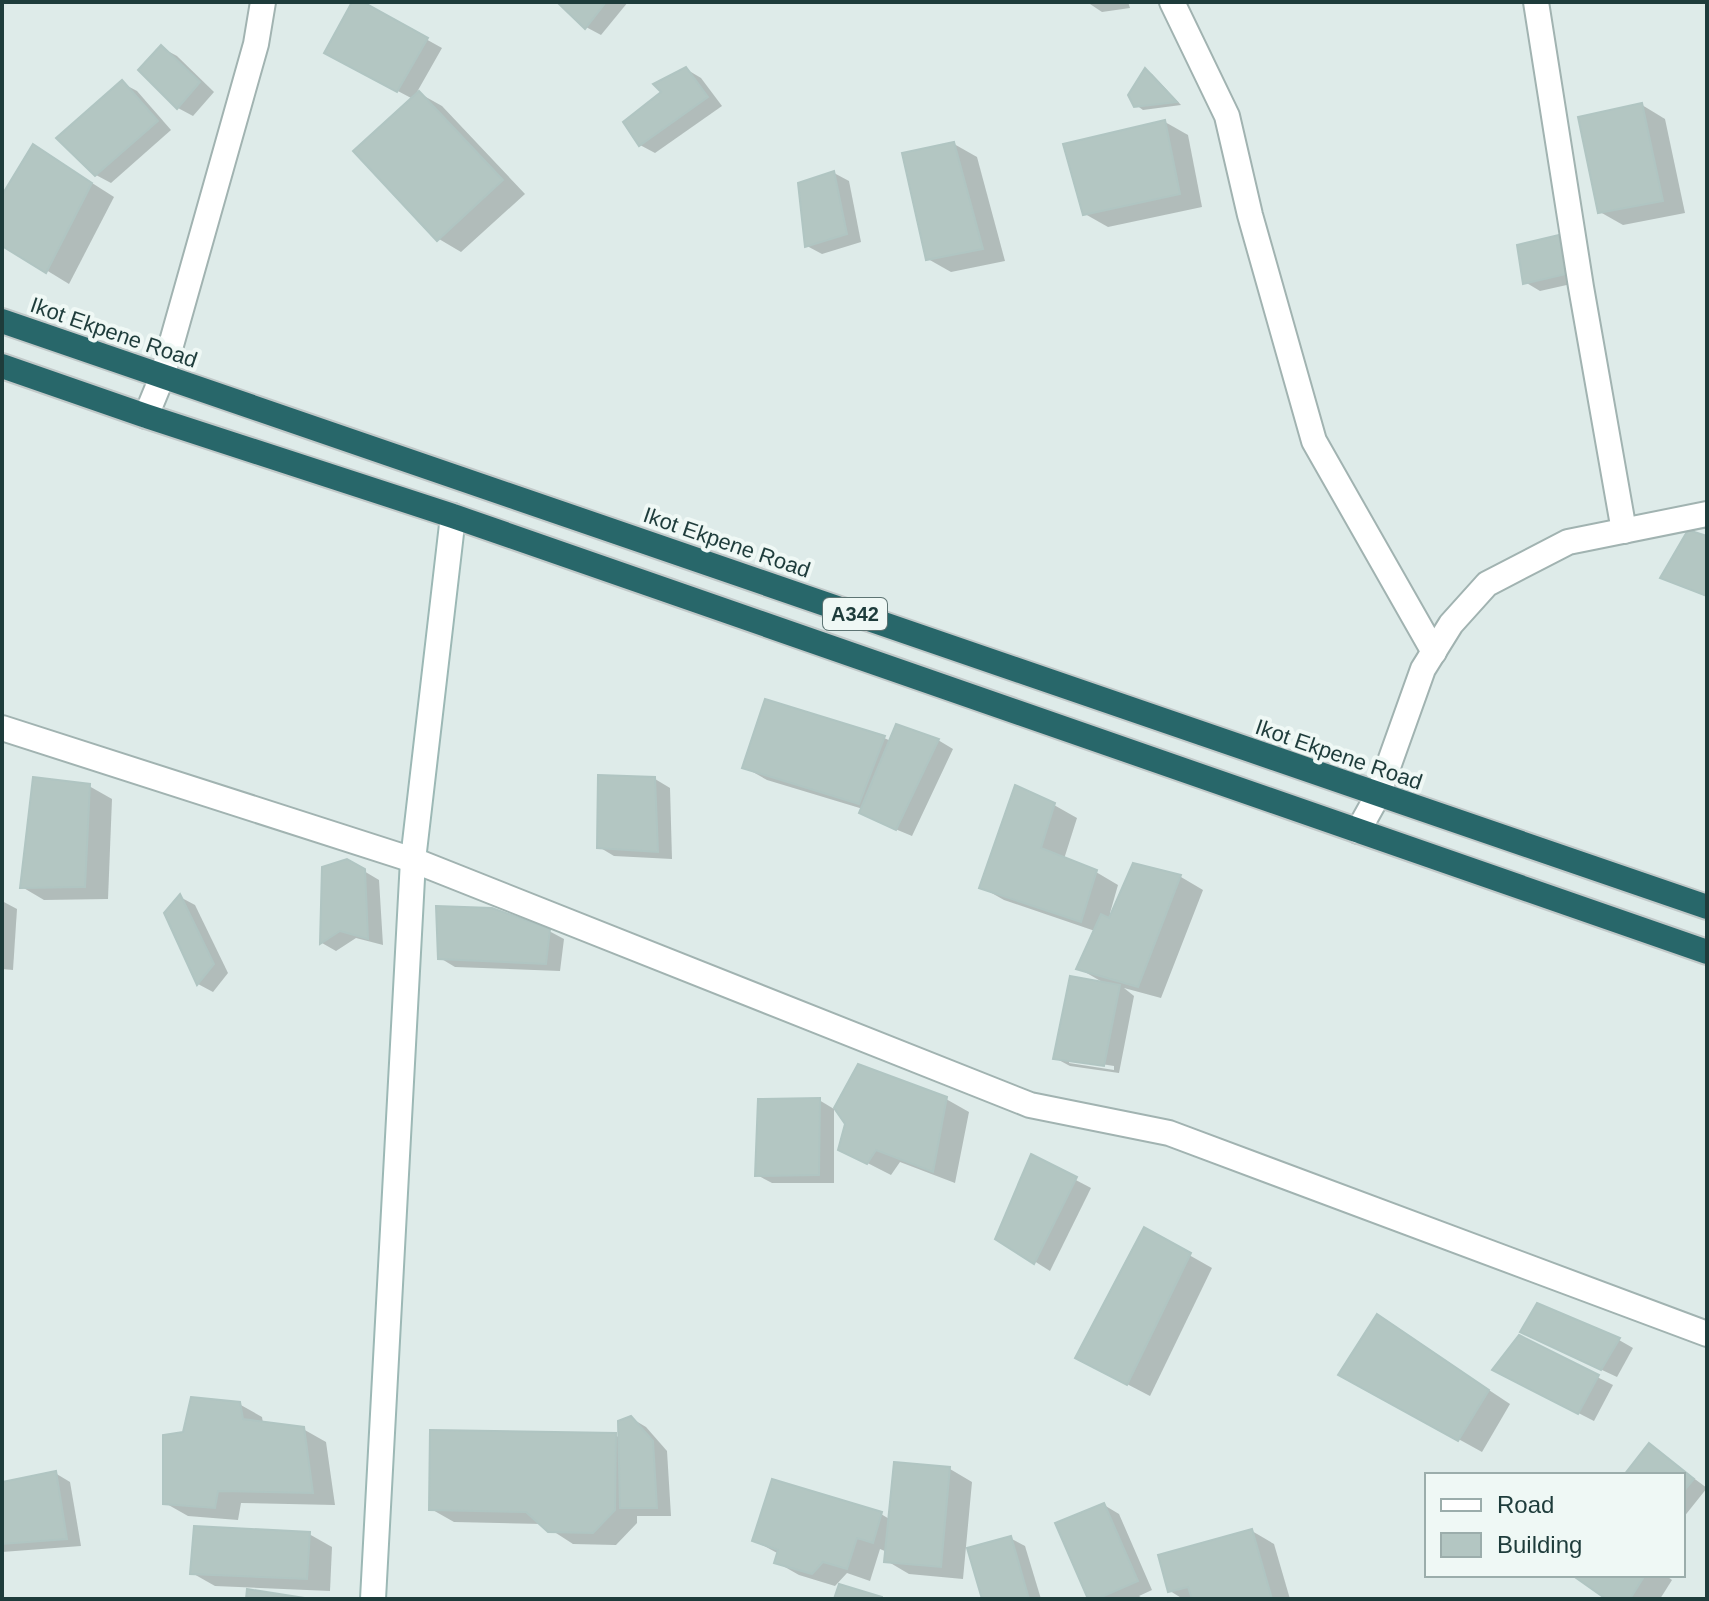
<svg xmlns="http://www.w3.org/2000/svg" width="1709" height="1601" viewBox="0 0 1709 1601" font-family="Helvetica,sans-serif">
<rect width="100%" height="100%" fill="#deebe9"/>
<g fill="#0003" fill-rule="evenodd">
<polygon points="355,2 359,2 442,48 417,92 442,106 525,194 461,252 439,239 413,99 341,61"/>
<polygon points="560,2 628,2 601,35 586,27"/>
<polygon points="1128,2 1130,8 1102,12 1087,2"/>
<polygon points="162,48 177,56 214,92 193,116 178,108"/>
<polygon points="686,69 701,78 722,106 655,153 640,145 664,92"/>
<polygon points="1146,71 1152,74 1181,105 1143,110 1136,105"/>
<polygon points="122,83 137,91 171,130 111,183 96,175"/>
<polygon points="1642,105 1665,119 1685,213 1623,225 1600,212"/>
<polygon points="1165,122 1188,135 1202,207 1108,227 1085,214"/>
<polygon points="954,144 977,157 1005,261 951,272 928,259"/>
<polygon points="56,160 114,197 69,284 2,243 2,199"/>
<polygon points="834,173 849,181 861,242 822,254 807,246"/>
<polygon points="1558,237 1573,246 1580,282 1540,291 1525,282"/>
<polygon points="1707,538 1707,597 1663,577"/>
<polygon points="884,738 891,741 938,740 953,749 912,836 876,821 863,809 767,780 744,767"/>
<polygon points="655,779 670,788 672,859 614,856 599,847"/>
<polygon points="89,786 112,799 108,899 44,900 22,887"/>
<path d="M 1054,805 L 1077,818 L 1064,859 L 1096,872 L 1118,885 L 1110,913 L 1113,914 L 1134,865 L 1181,877 L 1203,890 L 1161,998 L 1124,988 L 1134,996 L 1119,1073 L 1070,1066 L 1055,1058 L 1104,983 L 1078,968 L 1095,931 L 1004,900 L 981,887 ZM 1069,1059 L 1114,1066 L 1114,1070 L 1069,1063 Z"/>
<polygon points="347,861 379,880 383,945 356,938 336,951 322,943 324,868"/>
<polygon points="180,897 195,905 228,973 213,992 198,984 166,913"/>
<polygon points="2,901 17,909 13,970 2,969"/>
<polygon points="549,931 564,939 560,971 455,967 440,958"/>
<polygon points="946,1099 969,1112 955,1183 900,1162 891,1175 840,1149"/>
<polygon points="819,1100 834,1109 834,1183 772,1183 757,1175"/>
<polygon points="1032,1157 1091,1188 1050,1271 998,1238"/>
<polygon points="1145,1230 1212,1268 1150,1396 1100,1370"/>
<polygon points="1377,1316 1510,1404 1482,1452 1364,1387"/>
<polygon points="1520,1338 1613,1385 1594,1421 1510,1378"/>
<polygon points="1538,1340 1619,1340 1633,1348 1617,1377"/>
<polygon points="239,1404 262,1417 263,1423 303,1429 326,1442 335,1505 241,1503 238,1520 188,1516 165,1503 184,1434"/>
<polygon points="631,1418 646,1427 667,1451 671,1516 637,1516 637,1523 616,1545 573,1544 542,1524 454,1522 431,1509 615,1435 620,1438"/>
<polygon points="1650,1446 1707,1488 1683,1518 1683,1475 1626,1475"/>
<polygon points="950,1469 972,1482 963,1579 909,1574 887,1561 887,1552 880,1549 870,1581 847,1573 835,1586 799,1575 776,1562 779,1554 755,1541 881,1514 891,1520"/>
<polygon points="55,1473 70,1482 81,1546 2,1552 2,1484"/>
<polygon points="1104,1505 1119,1514 1152,1590 1139,1596 1144,1599 1090,1599"/>
<polygon points="1252,1531 1274,1544 1290,1599 1183,1599 1170,1591"/>
<polygon points="309,1534 332,1547 330,1591 215,1586 192,1573"/>
<polygon points="1010,1538 1025,1546 1041,1599 984,1599"/>
<polygon points="1575,1575 1665,1575 1672,1580 1660,1599 1610,1599"/>
</g>
<g fill="#b3c6c2" stroke="#b0c5c2" stroke-width="2">
<polygon points="352,2 363,2 428,38 397,92 324,53"/>
<polygon points="557,2 606,2 585,29"/>
<polygon points="161,45 200,82 177,109 138,70"/>
<polygon points="686,67 708,97 639,146 623,122 661,92 653,84"/>
<polygon points="1145,68 1177,102 1134,107 1128,95"/>
<polygon points="122,80 158,121 95,176 56,138"/>
<polygon points="419,91 503,180 437,241 353,151"/>
<polygon points="1642,103 1663,201 1598,213 1578,117"/>
<polygon points="1165,120 1180,194 1083,215 1063,144"/>
<polygon points="954,142 983,249 926,260 902,153"/>
<polygon points="33,144 92,183 46,273 2,246 2,195"/>
<polygon points="834,171 847,234 805,247 798,183"/>
<polygon points="1559,235 1566,274 1523,284 1517,245"/>
<polygon points="1688,530 1707,536 1707,596 1660,578"/>
<polygon points="765,699 885,736 859,804 742,768"/>
<polygon points="896,724 939,739 896,830 859,813"/>
<polygon points="598,775 655,777 658,852 597,848"/>
<polygon points="33,777 90,784 85,887 20,888"/>
<polygon points="1015,785 1055,803 1041,848 1097,870 1081,922 979,888"/>
<polygon points="347,859 365,869 368,939 340,931 320,944 322,867"/>
<polygon points="1133,863 1181,875 1138,987 1076,969 1101,914 1109,918"/>
<polygon points="180,894 214,964 197,985 164,913"/>
<polygon points="436,906 492,908 550,929 546,964 438,959"/>
<polygon points="1070,976 1120,985 1104,1066 1053,1059"/>
<polygon points="858,1064 947,1097 933,1172 876,1150 867,1164 838,1150 845,1124 834,1108"/>
<polygon points="820,1098 819,1175 755,1176 758,1099"/>
<polygon points="1031,1154 1077,1177 1034,1264 995,1239"/>
<polygon points="1144,1227 1191,1253 1127,1385 1075,1358"/>
<polygon points="1537,1303 1620,1338 1601,1370 1520,1332"/>
<polygon points="1377,1314 1489,1390 1458,1441 1338,1375"/>
<polygon points="1519,1335 1599,1375 1578,1414 1492,1370"/>
<polygon points="191,1397 240,1402 243,1419 304,1427 313,1493 218,1491 215,1508 163,1504 163,1435 183,1432"/>
<polygon points="631,1416 653,1441 657,1508 620,1508 618,1421"/>
<polygon points="430,1430 616,1433 615,1510 593,1533 548,1532 526,1512 429,1510"/>
<polygon points="1649,1443 1694,1479 1683,1492 1683,1475 1624,1475"/>
<polygon points="894,1462 950,1467 941,1567 884,1562"/>
<polygon points="56,1471 67,1539 2,1544 2,1482"/>
<polygon points="772,1479 882,1512 873,1543 857,1538 847,1569 823,1562 812,1574 774,1563 778,1550 752,1541"/>
<polygon points="1104,1503 1138,1581 1097,1599 1088,1599 1055,1523"/>
<polygon points="194,1526 310,1532 307,1579 190,1574"/>
<polygon points="1252,1529 1272,1599 1192,1599 1188,1587 1168,1592 1158,1555"/>
<polygon points="1011,1536 1029,1599 982,1599 967,1548"/>
<polygon points="1572,1575 1645,1575 1630,1599 1606,1599"/>
<polygon points="839,1584 882,1597 882,1599 834,1599"/>
<polygon points="247,1589 311,1599 246,1599"/>
</g>
<g fill="none" stroke-linecap="round" stroke-linejoin="round">
<defs>
<g id="street">
<polyline points="1172,2 1227,116 1250,215 1314,441 1434,652"/>
<polyline points="1536,2 1581,287 1624,531"/>
<polyline points="146,416 162,377 256,44 263,2"/>
<polyline points="2,728 413,860 1030,1105 1169,1133 1707,1334"/>
<polyline points="1358,831 1378,795 1423,669 1451,624 1487,584 1568,542 1707,514"/>
</g>
<polyline id="secondary" points="373,1599 413,860 453,516"/>
<g id="highway">
<polyline points="2,321 1707,907"/>
<polyline points="2,366 146,416 453,516 1707,952"/>
</g>
</defs>
<use href="#street" stroke="#a1b3b1" stroke-width="28"/>
<use href="#secondary" stroke="#9cb8b5" stroke-width="28"/>
<use href="#highway" stroke="#c0c8c8" stroke-width="28"/>
<use href="#street" stroke="#fff" stroke-width="24"/>
<use href="#secondary" stroke="#fff" stroke-width="24"/>
<use href="#highway" stroke="#28676a" stroke-width="24"/>
</g>
<g text-anchor="middle" stroke-width="8" stroke-linejoin="round" paint-order="stroke">
<rect fill="#eff8f5" stroke="#5d7473" stroke-width="2" x="823" y="598" width="64" height="32" rx="6"/>
<g font-size="20" font-weight="bold" fill="#1e3c3b">
<text x="855" y="621">A342</text>
</g>
<g font-size="22" fill="#1e3c3b" stroke="#eff8f5">
<text transform="translate(114 332) rotate(19)" y="8">Ikot Ekpene Road</text>
<text transform="translate(727 542) rotate(19)" y="8">Ikot Ekpene Road</text>
<text transform="translate(1339 754) rotate(19)" y="8">Ikot Ekpene Road</text>
</g>
</g>
<rect width="1709" height="1601" fill="none" stroke="#1e3c3b" stroke-width="8"/>
<rect x="1425" y="1473" width="260" height="104" fill="#eff8f5" stroke="#9badab" stroke-width="2"/>
<rect x="1441" y="1499" width="40" height="12" fill="#ffffff" stroke="#9badab" stroke-width="2"/>
<text x="1497" y="1513" font-size="24" fill="#1e3c3b">Road</text>
<rect x="1441" y="1533" width="40" height="24" fill="#b3c6c2" stroke="#9badab" stroke-width="2"/>
<text x="1497" y="1553" font-size="24" fill="#1e3c3b">Building</text>
</svg>
